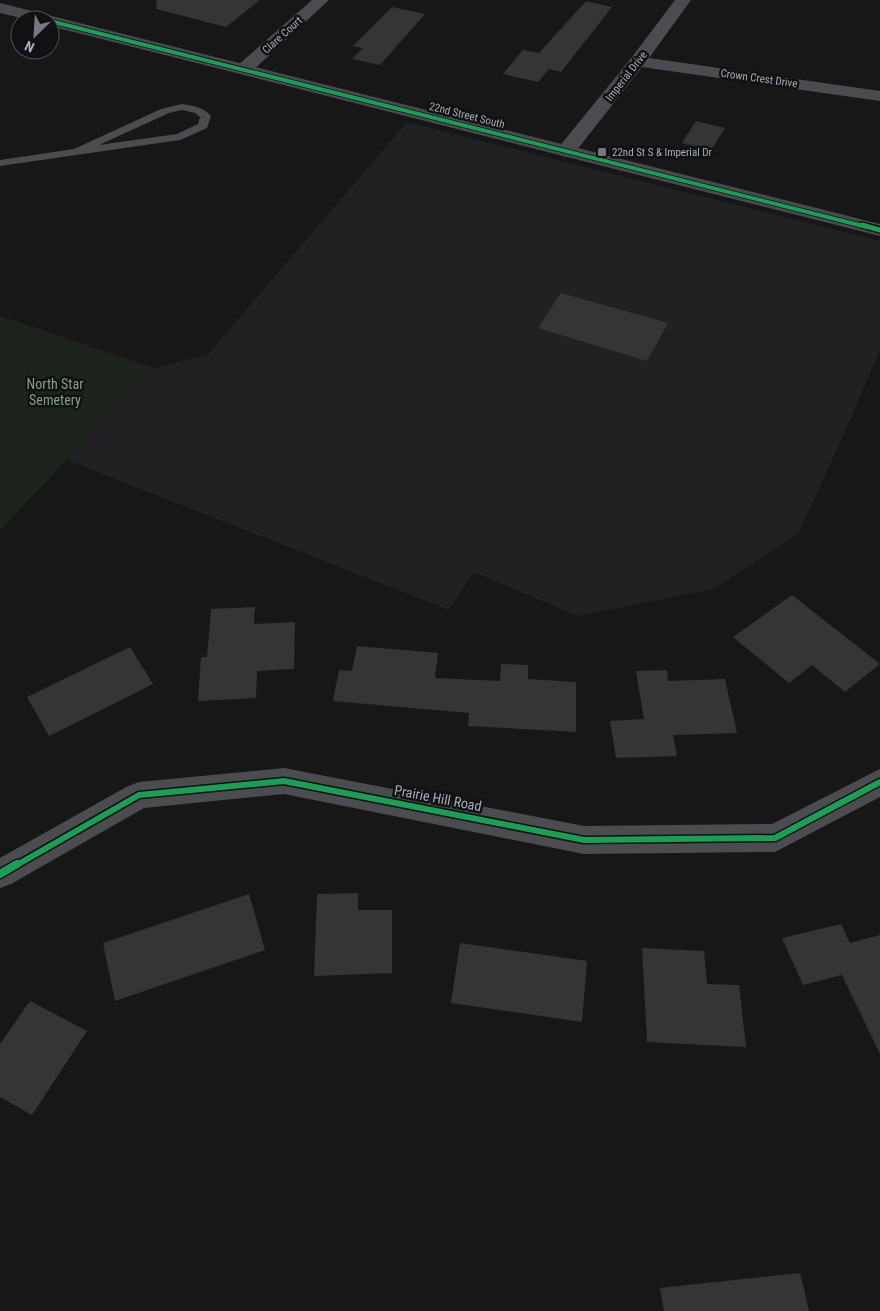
<svg xmlns="http://www.w3.org/2000/svg" width="880" height="1311" viewBox="0 0 880 1311" font-family="'Roboto Condensed',sans-serif">
<rect width="100%" height="100%" fill="#171717"/>
<polygon fill="#212123" points="407,122 880,241 880,350 840,443 798,534 713,589 577,616 474,572 449,610 67,460 154,368 208,354"/>
<polygon fill="#1d241e" points="0,316 154,368 0,530"/>
<g fill="#353536">
<polygon points="157,0 260,0 226,27 156,9"/>
<polygon points="586,1 612,7 561,72 549,69 538,82 503,74 523,50 539,53"/>
<polygon points="392,7 425,14 380,65 352,59 363,48 353,46"/>
<polygon points="696,121 725,128 711,150 682,143"/>
<polygon points="561,293 668,323 647,361 538,328"/>
<polygon points="792,595 880,664 845,692 812,665 789,683 733,637"/>
<polygon points="255,607 254,624 295,622 294,669 257,671 256,698 198,701 201,657 207,657 211,609"/>
<polygon points="357,646 438,653 435,678 500,681 501,664 528,665 528,679 576,682 576,732 468,726 469,713 333,701 339,670 352,671"/>
<polygon points="130,647 153,684 49,736 27,697"/>
<polygon points="667,670 668,681 725,679 737,733 673,735 677,756 616,758 610,721 644,719 636,671"/>
<polygon points="358,893 358,910 392,910 392,973 314,976 317,894"/>
<polygon points="249,894 265,950 115,1001 103,943"/>
<polygon points="841,924 850,943 880,935 880,1054 842,975 803,985 782,938"/>
<polygon points="460,943 587,961 582,1022 451,1003"/>
<polygon points="642,948 704,951 707,984 739,985 746,1047 647,1042"/>
<polygon points="30,1001 87,1031 32,1115 0,1097 0,1044"/>
<polygon points="800,1273 809,1311 664,1311 660,1288"/>
</g>
<g fill="none" stroke-linecap="round" stroke-linejoin="round">
<path fill="#4b4c50" fill-rule="evenodd" d="M 182,104 C 194,106 203,107 211,116 L 207,128 L 180,140 L 0,166 L 0,160 L 74,149 L 161,109 ZM 182,110 L 195,113 L 200,117 L 198,124 L 177,134 L 99,145 L 169,113 Z"/>
<g fill="#4b4c50" fill-rule="evenodd">
<polygon points="312,0 329,0 250,73 238,73 235,69 238,65"/>
<polygon points="675,0 691,0 649,58 880,91 880,101 642,67 573,155 566,157 559,155 557,151 559,147 632,57"/>
<polygon points="284,768 584,826 772,824 880,769 880,797 775,852 584,854 284,794 144,808 11,884 0,888 0,858 128,786 139,782"/>
</g>
<polygon fill="#4a4a4e" fill-rule="evenodd" points="0,3 880,224 880,236 50,26 50,20 29,20 0,13"/>
<defs>
<polyline id="cycleway-far3" points="50,21 867,227"/>
<polyline id="cycleway-far2" points="862,225 880,230"/>
<polyline id="cycleway-far1" points="15,866 139,795 284,781 584,840 775,838 880,782"/>
<polyline id="cycleway" points="0,874 17,864"/>
</defs>
<use href="#cycleway-far3" stroke="#111113" stroke-width="5.5"/>
<use href="#cycleway-far2" stroke="#111113" stroke-width="8"/>
<use href="#cycleway-far1" stroke="#111113" stroke-width="9"/>
<use href="#cycleway" stroke="#111113" stroke-width="11"/>
<use href="#cycleway-far3" stroke="#1a9f57" stroke-width="4"/>
<use href="#cycleway-far2" stroke="#1a9f57" stroke-width="5"/>
<use href="#cycleway-far1" stroke="#1a9f57" stroke-width="6"/>
<use href="#cycleway" stroke="#1a9f57" stroke-width="8"/>
</g>
<rect fill="#757880" stroke="#111113" stroke-width="2" x="597" y="147" width="10" height="10" rx="2.5"/>
<g text-anchor="middle" stroke-width="5" stroke-linejoin="round" paint-order="stroke">
<g font-size="11" fill="#a8adb8" stroke="#111113">
<text transform="translate(282 35) rotate(-42)" y="4">Clare Court</text>
<text transform="translate(626 76) rotate(-52)" y="4">Imperial Drive</text>
<text transform="translate(759 78) rotate(8)" y="4">Crown Crest Drive</text>
<text transform="translate(467 115) rotate(14)" y="4">22nd Street South</text>
</g>
<g font-size="11" fill="#a8adb8" stroke="#111113" text-anchor="start">
<text x="612" y="156">22nd St S &amp; Imperial Dr</text>
</g>
<g font-size="14" fill="#7fa381" stroke="#111113">
<text x="55" y="389">North Star<tspan x="55" dy="16">Semetery</tspan></text>
</g>
<g font-size="14" fill="#a8adb8" stroke="#111113">
<text transform="translate(438 798) rotate(11)" y="5">Prairie Hill Road</text>
</g>
</g>
<g transform="translate(35 35) rotate(205)"><circle r="24" fill="#111113" stroke="#4d4f55"/>
<path d="M0-4L9 19L0 12L-9 19Z" fill="#757880"/>
<text y="-8" font-size="14" font-weight="bold" text-anchor="middle" fill="#a8adb8">N</text>
</g>
</svg>
